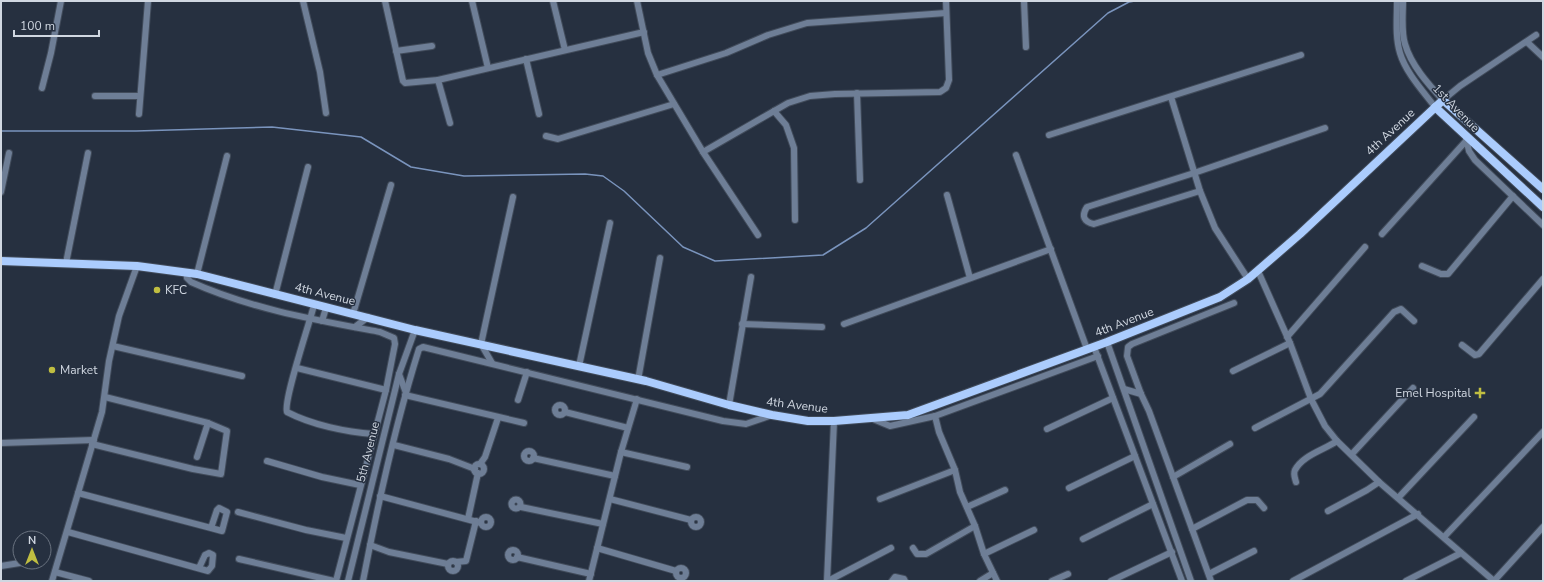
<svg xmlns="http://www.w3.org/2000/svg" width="1544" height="582" viewBox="0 0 1544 582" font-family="'Nunito Sans',sans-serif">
<rect width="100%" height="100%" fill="#263040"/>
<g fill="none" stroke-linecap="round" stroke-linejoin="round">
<polyline stroke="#7a94bd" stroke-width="1.5" points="1,131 136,131 272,127 361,137 411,167 464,176 585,174 603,176 624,191 683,247 715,261 823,255 866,228 1108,13 1129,2 1135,1"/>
<defs>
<g id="minor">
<polyline points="303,1 320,72 326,113"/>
<polyline points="385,1 403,81 405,83 438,80 644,32"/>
<polyline points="472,1 488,68"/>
<polyline points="553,1 565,50"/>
<polyline points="637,1 648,53 657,75 703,152 758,235"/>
<polyline points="1024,1 1026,47"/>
<path d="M 1397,1 C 1397,18 1395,37 1400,53 C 1406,73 1423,91 1435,107"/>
<path d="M 1403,1 C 1403,15 1401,31 1405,44 C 1411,65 1428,84 1443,100 L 1460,86 L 1536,35"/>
<polyline points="1527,42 1543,57"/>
<polyline points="396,51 432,46"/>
<polyline points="526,59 539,114"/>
<polyline points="657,75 726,53 768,35 807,23 946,13"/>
<polyline points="438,80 450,123"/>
<polyline points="42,88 51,53 61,1"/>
<polyline points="857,93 860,180"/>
<polyline points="95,96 140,96"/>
<polyline points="1171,97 1200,191 1215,228 1248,279"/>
<polyline points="774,111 786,125 794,148 795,220"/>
<polyline points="139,114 148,1"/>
<polyline points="1049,135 1301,55"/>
<polyline points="546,136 558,139 674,104"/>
<polyline points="1466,138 1469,151 1475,160 1543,225"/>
<polyline points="703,152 788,103 810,96 835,94 940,92 946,88 949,80 946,1"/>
<polyline points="1016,155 1087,349"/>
<path d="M 1200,191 L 1094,224 C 1084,222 1081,216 1087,207 L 1194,173 L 1325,128"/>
<polyline points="1,192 9,153"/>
<polyline points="947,195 970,278"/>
<polyline points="1382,234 1466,141"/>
<polyline points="66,263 88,153"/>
<polyline points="1422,266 1441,274 1448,274 1513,196"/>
<polyline points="1258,271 1290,343 1311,399 1325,426 1337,441 1379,482 1494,581 1543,527"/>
<path d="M 186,272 L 187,278 L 191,282 C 251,309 316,320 380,332 L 394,338 L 395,344 L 386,390 L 336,581"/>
<polyline points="197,274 227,156"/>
<polyline points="275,295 308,167"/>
<path d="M 314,305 C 310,322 283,401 287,412 C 312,425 346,432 374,434"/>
<polyline points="353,314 391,185"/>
<polyline points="322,321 326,308"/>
<polyline points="742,324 822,327"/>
<polyline points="844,324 1051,249"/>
<polyline points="355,327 368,317"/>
<polyline points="1287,337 1365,247"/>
<polyline points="1107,342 1191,581"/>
<polyline points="1462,345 1475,355 1479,354 1543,279"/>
<polyline points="113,346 242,376"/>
<polyline points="1094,347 1182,581"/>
<polyline points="492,363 481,344 513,197"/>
<polyline points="579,366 610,223"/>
<polyline points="297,368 386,390"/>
<polyline points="1233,371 1290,343"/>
<polyline points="399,374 406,393"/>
<polyline points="638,380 660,258"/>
<polyline points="1124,389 1141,394"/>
<polyline points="405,395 524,423"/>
<polyline points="518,400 527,372"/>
<polyline points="729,405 751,277"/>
<circle cx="560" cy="410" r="5"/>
<polyline points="565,412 628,428"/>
<polyline points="935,416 939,432 955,470 960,492 975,526 984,554 997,581"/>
<polyline points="873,419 890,426 935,416 1098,356"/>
<polyline points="1255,428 1320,394 1394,312 1401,309 1414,321"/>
<polyline points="1047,429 1113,398"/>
<polyline points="1,443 94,440"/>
<polyline points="92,444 193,469 221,474 227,431 208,423 105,397"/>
<polyline points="394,445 449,459 475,469"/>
<circle cx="529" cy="456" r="5"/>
<polyline points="621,452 687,467"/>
<polyline points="1352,454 1413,388"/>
<polyline points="197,457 208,423"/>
<polyline points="533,458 615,476"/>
<polyline points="267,461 322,477 360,485"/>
<polyline points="480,464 485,457 498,418"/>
<circle cx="479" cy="469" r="5"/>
<polyline points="1173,477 1230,444"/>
<path d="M 1296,482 C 1295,478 1293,474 1295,470 C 1303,455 1324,450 1337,441"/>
<polyline points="1069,488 1135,456"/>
<polyline points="78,493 211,528 222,531 227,512 219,508 217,510 211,528"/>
<polyline points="380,496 481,523"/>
<polyline points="1399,497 1474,417"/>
<polyline points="610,499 691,520"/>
<polyline points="880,499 955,470"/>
<circle cx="516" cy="504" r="4.5"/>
<polyline points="521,507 603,524"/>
<polyline points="967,507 1005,490"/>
<polyline points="1328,511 1367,490 1379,482"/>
<polyline points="238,512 306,530 346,538"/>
<circle cx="696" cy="522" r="5"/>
<circle cx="486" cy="522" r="5"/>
<polyline points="468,519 478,473"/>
<polyline points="1192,529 1247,500 1257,500 1264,508"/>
<polyline points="68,532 208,571 212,566 213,555 209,553 205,555 199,568"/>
<polyline points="1444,537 1543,432"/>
<polyline points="1083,539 1153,504"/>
<polyline points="370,545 389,552 448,564"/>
<polyline points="597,548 676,571"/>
<polyline points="913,548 917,554 926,554 975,526"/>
<circle cx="513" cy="555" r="5"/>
<polyline points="984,554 1034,530"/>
<polyline points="517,557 591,574"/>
<polyline points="239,559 334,581"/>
<circle cx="453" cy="566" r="5"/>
<polyline points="456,562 466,561 476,521"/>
<polyline points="1,566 26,562"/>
<circle cx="681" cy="573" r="5"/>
<polyline points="55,572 89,581"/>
<polyline points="1209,574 1254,551"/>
<polyline points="52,581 102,412 109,361 119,316 137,266"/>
<polyline points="348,581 399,374 415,330"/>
<path d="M 363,581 C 378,503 395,425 419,349 L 423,347 L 723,421 L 746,424 L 772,415"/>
<polyline points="589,581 621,452 637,399"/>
<polyline points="827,581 834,421"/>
<polyline points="828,581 891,548"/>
<polyline points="892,581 895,577 904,579 905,581"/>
<polyline points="980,581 993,573"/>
<polyline points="1052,581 1068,574"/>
<polyline points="1111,581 1172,552"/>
<polyline points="1211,581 1149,411 1141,394 1127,356 1128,347 1132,344 1234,303"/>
<polyline points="1293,581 1418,514"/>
<polyline points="1406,581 1461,553"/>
</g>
<g id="major">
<polyline points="1435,107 1543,207"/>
<polyline points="1,261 137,266 197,274 415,330 646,381 729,405 772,415 808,421 834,421 908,415 1107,342 1220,297 1248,279 1300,234 1443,100 1543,189"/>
</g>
</defs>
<use href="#minor" stroke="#414b5a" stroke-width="8"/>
<use href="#major" stroke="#414b5a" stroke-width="10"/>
<use href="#minor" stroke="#6e7e96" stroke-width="6"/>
<use href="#major" stroke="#abccfd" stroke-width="8"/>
</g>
<g fill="#c0be41" stroke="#263040" stroke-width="1.5">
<circle cx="157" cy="290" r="4"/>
<circle cx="52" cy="370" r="4"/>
<path d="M1478 387h4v4h4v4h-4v4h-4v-4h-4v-4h4z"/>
</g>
<g text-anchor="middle" stroke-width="3" stroke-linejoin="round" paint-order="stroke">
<g font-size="12" fill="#d0d7e1" stroke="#263040">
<text transform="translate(1456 108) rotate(46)" y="4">1st Avenue</text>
<text transform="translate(1390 132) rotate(-43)" y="4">4th Avenue</text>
<text transform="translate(325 294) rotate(14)" y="4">4th Avenue</text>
<text transform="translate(1124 322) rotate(-21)" y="4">4th Avenue</text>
<text transform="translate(797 405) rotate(7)" y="4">4th Avenue</text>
<text transform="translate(368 452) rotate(-76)" y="4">5th Avenue</text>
</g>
<g font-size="12" fill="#d0d7e1" stroke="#263040" text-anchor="start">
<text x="165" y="294">KFC</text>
<text x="60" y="374">Market</text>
<text x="1471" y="397" text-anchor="end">Emel Hospital</text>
</g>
</g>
<rect width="1544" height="582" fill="none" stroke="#d0d7e1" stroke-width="4"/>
<g transform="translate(32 550)"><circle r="19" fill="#263040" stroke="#6a7380"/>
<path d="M0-3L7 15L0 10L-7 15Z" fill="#c0be41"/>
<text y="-6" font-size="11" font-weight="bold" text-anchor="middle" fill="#d0d7e1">N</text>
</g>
<path d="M14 30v6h85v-6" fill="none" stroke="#d0d7e1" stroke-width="2"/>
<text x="20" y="30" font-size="12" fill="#d0d7e1" stroke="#263040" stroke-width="3" paint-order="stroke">100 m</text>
</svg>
